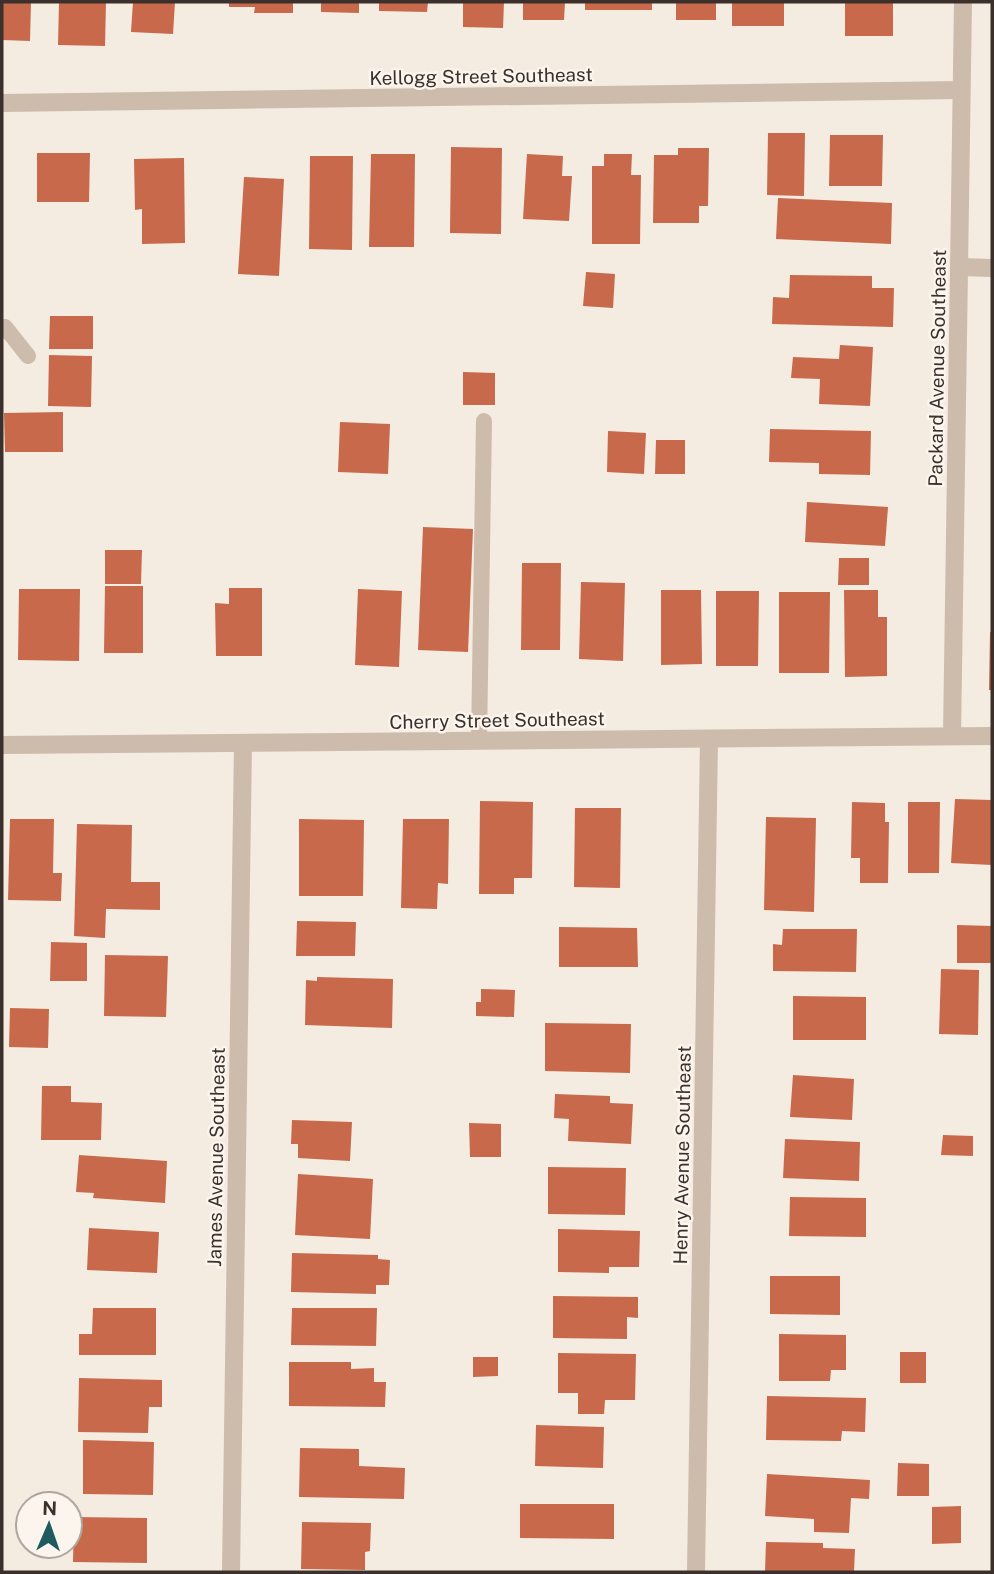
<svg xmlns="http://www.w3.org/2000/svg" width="994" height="1574" viewBox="0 0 994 1574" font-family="'Public Sans',sans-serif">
<rect width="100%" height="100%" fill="#f4ebe1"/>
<g fill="#c8694b">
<polygon points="2,2 31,2 30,41 2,40"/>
<polygon points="59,2 106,2 105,46 58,45"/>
<polygon points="133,2 175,2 173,34 131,32"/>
<polygon points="229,2 293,2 293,13 254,13 255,7 229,7"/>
<polygon points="321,2 359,2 359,13 321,12"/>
<polygon points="379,2 428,2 427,12 379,11"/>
<polygon points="463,2 504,2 503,28 463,27"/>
<polygon points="523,2 565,2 564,20 523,20"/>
<rect x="585" y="2" width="67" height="8"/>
<rect x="676" y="2" width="40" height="18"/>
<rect x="732" y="2" width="52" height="24"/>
<rect x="845" y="2" width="48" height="34"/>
<polygon points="768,133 805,133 804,196 767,195"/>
<polygon points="830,135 883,135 882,186 829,186"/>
<polygon points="451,147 502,148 501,234 450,233"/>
<polygon points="678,148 709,148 708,206 699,206 699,223 653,223 654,155 678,155"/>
<polygon points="37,153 90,153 89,202 37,202"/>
<polygon points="371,154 415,154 414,247 369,247"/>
<polygon points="527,154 563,156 562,176 572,176 569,221 523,219"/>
<polygon points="604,154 632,154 631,175 641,175 640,244 592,244 592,166 604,166"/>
<polygon points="310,156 353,156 352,250 309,249"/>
<polygon points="184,158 185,243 142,244 142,209 135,210 134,159"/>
<polygon points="244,177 284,179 279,276 238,274"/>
<polygon points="778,198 892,203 891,244 776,239"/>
<polygon points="586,272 615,274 613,308 583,306"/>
<polygon points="790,275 872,276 872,288 894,288 893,327 772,324 773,297 789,298"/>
<polygon points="50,316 93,316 93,349 49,349"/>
<polygon points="840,345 873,347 870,406 819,404 820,379 791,378 793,357 839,359"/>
<polygon points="49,355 92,356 91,407 48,406"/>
<polygon points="463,372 495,373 495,405 463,405"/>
<polygon points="63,412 63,452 5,452 4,413"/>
<polygon points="340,422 390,424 388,474 338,472"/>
<polygon points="770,429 871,431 870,475 819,474 819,463 769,462"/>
<polygon points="608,431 646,433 644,474 607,472"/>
<polygon points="656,440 685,440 685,474 655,474"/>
<polygon points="807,502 888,507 885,546 805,542"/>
<polygon points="423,527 473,529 468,652 418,650"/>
<polygon points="105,550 142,550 141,584 105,584"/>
<polygon points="839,558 869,558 869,585 838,585"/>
<polygon points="522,563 561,563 560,650 521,650"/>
<polygon points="581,582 625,583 623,661 579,659"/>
<polygon points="105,586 143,586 143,653 104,653"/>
<polygon points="229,588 262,588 262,656 216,656 215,603 229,604"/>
<polygon points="19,589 80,589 79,661 18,660"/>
<polygon points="358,589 402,591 399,667 355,665"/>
<polygon points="661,590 701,590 702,664 661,665"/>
<polygon points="844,590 878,590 878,617 887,617 887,676 845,677"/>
<polygon points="716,591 759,591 758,666 716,666"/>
<polygon points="779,592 830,592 829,673 779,673"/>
<polygon points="990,632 992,632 992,690 989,690"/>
<polygon points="955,799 992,800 992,865 951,863"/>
<polygon points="480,801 533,802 532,878 514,878 514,894 479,894"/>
<polygon points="852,802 885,803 885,822 889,822 888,883 860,883 860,858 851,858"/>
<polygon points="908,802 940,802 939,873 908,873"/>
<polygon points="575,808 621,808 620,888 574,887"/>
<polygon points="766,817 816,818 814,912 764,910"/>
<polygon points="10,819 54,819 53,873 62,873 61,901 8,900"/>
<polygon points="299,819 364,820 363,896 299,896"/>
<polygon points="403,819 449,819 448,884 438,883 437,909 401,908"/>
<polygon points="77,824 132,825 131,882 160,882 160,910 106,909 105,938 74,936"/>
<polygon points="297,921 356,922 355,956 296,956"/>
<polygon points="957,925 992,926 992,963 957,963"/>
<polygon points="559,927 637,928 638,967 559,967"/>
<polygon points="783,929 857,929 856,972 773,971 773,944 782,945"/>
<polygon points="51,942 87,943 87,981 50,981"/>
<polygon points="105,955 168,956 166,1017 104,1016"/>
<polygon points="941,969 979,970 978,1035 939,1034"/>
<polygon points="317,977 393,979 392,1028 305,1025 306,980 317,981"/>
<polygon points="481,989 515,990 514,1017 476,1016 476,1002 481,1002"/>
<polygon points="793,996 866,997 866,1040 793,1040"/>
<polygon points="10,1008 49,1009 48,1048 9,1047"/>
<polygon points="545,1023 631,1024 630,1073 545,1071"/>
<polygon points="793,1075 854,1079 852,1120 790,1117"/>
<polygon points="42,1086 71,1086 71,1102 102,1103 101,1140 41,1140"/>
<polygon points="555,1094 610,1096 610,1103 633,1104 631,1144 568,1141 569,1119 554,1118"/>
<polygon points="292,1120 352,1122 350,1161 298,1158 298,1144 291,1144"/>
<polygon points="469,1123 501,1124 501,1157 470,1157"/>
<polygon points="943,1135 973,1136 973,1156 941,1155"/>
<polygon points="785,1139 860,1142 859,1181 783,1178"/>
<polygon points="79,1155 167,1161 165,1203 93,1198 94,1193 76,1192"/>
<polygon points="548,1167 626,1168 625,1215 548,1214"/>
<polygon points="298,1174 373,1179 370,1239 295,1235"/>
<polygon points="790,1197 866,1198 866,1237 789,1236"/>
<polygon points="89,1228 159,1232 157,1273 87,1270"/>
<polygon points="558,1229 640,1231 639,1267 609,1267 609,1273 558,1272"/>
<polygon points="292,1253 378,1255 378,1259 390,1260 389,1285 376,1285 376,1294 291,1292"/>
<polygon points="770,1276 840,1276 840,1315 770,1314"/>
<polygon points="553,1296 638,1297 638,1318 627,1317 627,1339 553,1338"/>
<polygon points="93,1308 156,1308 156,1355 79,1355 79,1334 92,1334"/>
<polygon points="292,1308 377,1308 376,1346 291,1345"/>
<polygon points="779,1334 846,1335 846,1370 831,1370 830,1381 779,1381"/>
<rect x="900" y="1352" width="26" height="31"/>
<polygon points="558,1353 636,1354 635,1400 605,1400 604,1414 578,1414 578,1393 558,1393"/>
<polygon points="473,1357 498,1357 498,1376 473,1377"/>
<polygon points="289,1362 351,1362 351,1369 374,1368 374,1382 386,1382 385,1407 289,1406"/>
<polygon points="79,1378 162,1380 162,1407 149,1407 148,1433 78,1432"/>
<polygon points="767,1396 866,1398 865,1432 842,1431 841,1441 766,1440"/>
<polygon points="536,1425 604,1427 603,1468 535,1466"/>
<polygon points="83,1440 154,1442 153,1495 83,1494"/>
<polygon points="300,1448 359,1449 359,1466 405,1468 404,1499 299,1497"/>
<polygon points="898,1463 929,1464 929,1496 897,1496"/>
<polygon points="767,1474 870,1480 869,1499 851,1498 849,1533 814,1532 814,1519 765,1516"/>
<polygon points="520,1504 614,1504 614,1539 520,1538"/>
<polygon points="961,1506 961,1543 932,1544 932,1507"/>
<polygon points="74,1517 147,1518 147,1563 73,1562"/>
<polygon points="302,1522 371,1523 370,1551 365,1552 365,1570 301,1569"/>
<polygon points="766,1542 823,1543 823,1548 855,1549 854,1572 765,1572"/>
</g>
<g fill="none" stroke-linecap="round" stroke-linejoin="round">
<g stroke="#cdbbac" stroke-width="16">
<polyline points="2,327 5,327 28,356"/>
<polyline points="479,741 484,421"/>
</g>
<g stroke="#cdbbac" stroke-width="18">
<polyline points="2,103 961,90"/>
<polyline points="960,267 992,268"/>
<polyline points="952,736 963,2"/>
<polyline points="231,1572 243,743"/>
<polyline points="696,1572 709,739"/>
</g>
<polyline stroke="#cdbbac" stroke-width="18" points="2,745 992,736"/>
</g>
<g text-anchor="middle" stroke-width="5" stroke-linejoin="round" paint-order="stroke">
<g font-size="19" fill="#3b302b" stroke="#fbf5ee">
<text transform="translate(481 76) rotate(-1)" y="7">Kellogg Street Southeast</text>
<text transform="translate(937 368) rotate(-89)" y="7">Packard Avenue Southeast</text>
<text transform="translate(497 720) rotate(-1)" y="7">Cherry Street Southeast</text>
<text transform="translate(682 1155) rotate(-89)" y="7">Henry Avenue Southeast</text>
<text transform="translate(216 1157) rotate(-89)" y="7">James Avenue Southeast</text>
</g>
</g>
<rect width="994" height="1574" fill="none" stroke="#3b302b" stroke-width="7"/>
<g transform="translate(49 1525) rotate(2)"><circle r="33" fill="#fbf5ee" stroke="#aea6a0" stroke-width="2"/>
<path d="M0-5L12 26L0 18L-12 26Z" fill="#1f5a5e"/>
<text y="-10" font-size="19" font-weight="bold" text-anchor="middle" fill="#3b302b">N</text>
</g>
</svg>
